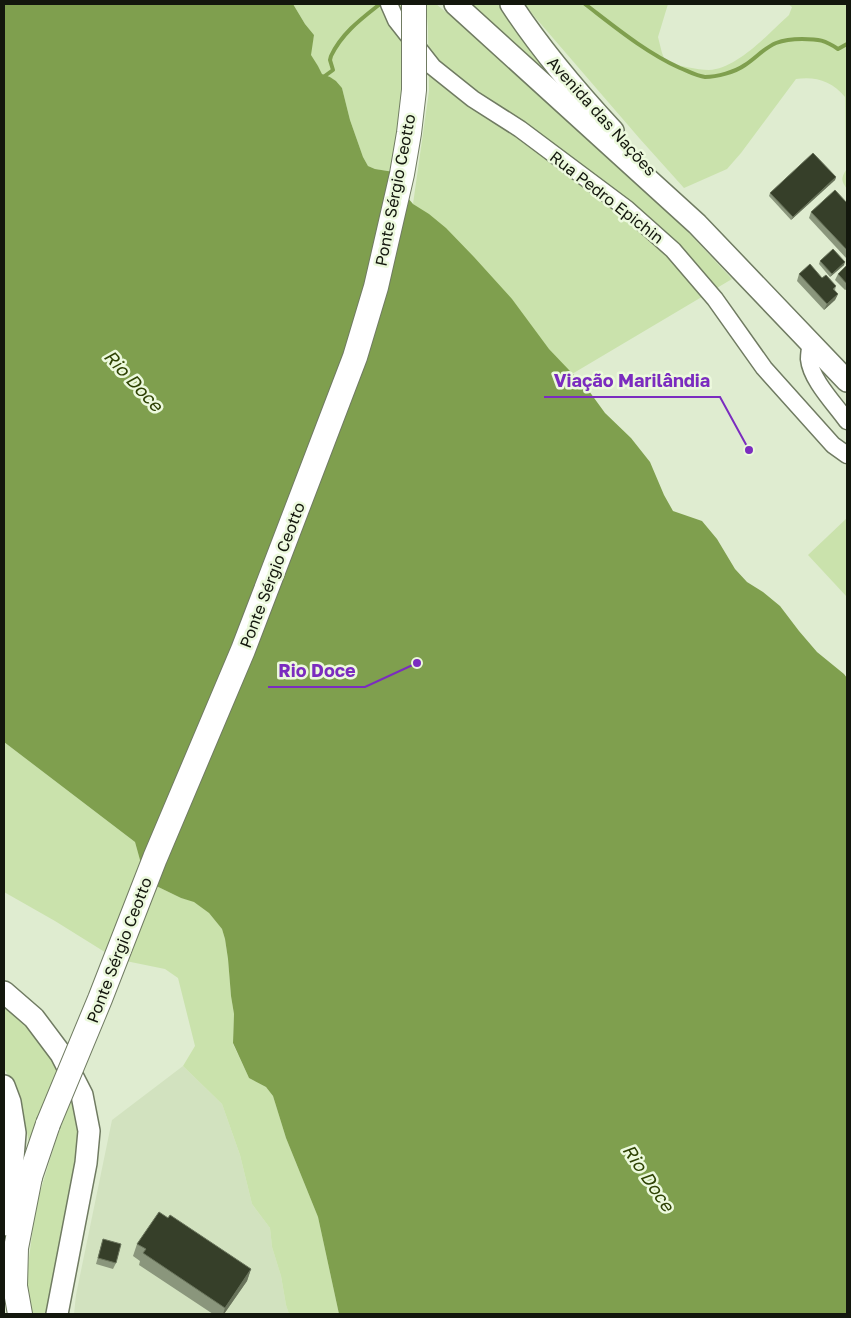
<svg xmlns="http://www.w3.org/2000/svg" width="851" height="1318" viewBox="0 0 851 1318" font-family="'Golos Text',sans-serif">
<rect width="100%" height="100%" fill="#dfecd0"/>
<polygon fill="#d2e2bf" points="183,1066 222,1104 240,1155 252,1204 270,1228 272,1247 281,1276 286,1305 289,1314 74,1314 76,1295 112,1120"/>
<g fill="#cae2ac">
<polygon points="293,4 403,4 404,82 394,172 375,169 368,166 363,157 350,120 342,88 336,81 330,77 322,74 318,66 310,55 314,35 305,24"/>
<polygon points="426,4 436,4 528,79 661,203 732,279 572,374 413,204 429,91 428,28"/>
<polygon points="466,4 499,4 570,97"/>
<path d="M 525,4 L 668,4 L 658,37 L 662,53 L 666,63 C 678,65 697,70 709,70 C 737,69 769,33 789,15 L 792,7 L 788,4 L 847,4 L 847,189 C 841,181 841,178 846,170 L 845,97 C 832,81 815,76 796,79 L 741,153 L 727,169 L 684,188 L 640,139 L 534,16 Z"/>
<polygon points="847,518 847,597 808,555"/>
<polygon points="4,742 135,842 145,878 148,882 181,898 194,901 209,913 222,929 225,939 228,959 231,996 234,1014 233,1044 249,1078 266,1087 273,1096 286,1138 318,1217 339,1314 289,1314 286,1305 281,1276 272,1247 270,1228 252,1204 240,1155 222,1104 183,1066 195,1046 178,978 165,969 116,959 55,921 4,892"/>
<polygon points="4,1003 32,1023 60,1064 29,1142 19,1095 4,1068"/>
<polygon points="72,1095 86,1145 50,1314 27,1314 25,1288 36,1205 56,1140"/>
</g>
<polygon fill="#7f9f4e" points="4,4 293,4 305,24 314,35 311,55 318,66 322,74 330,77 336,81 342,88 350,120 363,157 368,166 375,169 394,172 398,186 413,204 429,214 446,228 474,257 512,299 549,349 589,391 605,413 631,438 650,462 664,495 673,511 702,521 717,539 735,569 747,582 763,592 780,606 799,631 817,652 844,674 847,678 847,1314 339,1314 318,1217 286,1138 273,1096 266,1087 249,1078 233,1043 234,1014 231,996 228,959 225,939 222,929 209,913 194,902 181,898 148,882 145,878 135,842 4,742"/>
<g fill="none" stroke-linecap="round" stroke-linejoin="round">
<g stroke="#7f9f4e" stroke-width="4">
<path d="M 585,4 C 615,27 645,52 680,68 C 688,71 696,76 705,77 C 717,77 735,72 745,65 C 756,58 764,48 776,43 C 784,40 794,39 802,39 C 819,39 825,40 838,49 L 847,44"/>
<path d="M 322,78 L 333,70 L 330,60 L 331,56 C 342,33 361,19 380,4"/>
</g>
<defs>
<g id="minor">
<polyline points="389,4 396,20 433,67 473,99 520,129 627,209 673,250 715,299 764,368 833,445 847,455"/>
<path d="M 811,343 C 810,348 809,354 809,359 C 811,380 835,404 847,421"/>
</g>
<g id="major">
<polyline points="455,4 697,224 847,381"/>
<path d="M 511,4 C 541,50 576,91 613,131"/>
<polyline points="4,992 34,1018 61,1054 82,1095 89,1131 86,1163 57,1314"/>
<polyline points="4,1086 10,1102 15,1133 12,1171 4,1225"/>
</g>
<g id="highway">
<polyline points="23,1192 30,1177 48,1124"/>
<polyline points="20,1314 15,1286 16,1248 30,1177"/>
</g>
</defs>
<use href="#minor" stroke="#707b62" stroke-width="19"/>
<use href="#major" stroke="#707b62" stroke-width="24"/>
<use href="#highway" stroke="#707b62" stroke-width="26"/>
<use href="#minor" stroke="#fff" stroke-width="16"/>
<use href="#major" stroke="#fff" stroke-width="21"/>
<use href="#highway" stroke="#fff" stroke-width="24"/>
<defs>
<polyline id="highway-bridge" points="48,1124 100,999 155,858 243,650 355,357 376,287 402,174 409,133 414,90 414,4"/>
</defs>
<use href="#highway-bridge" stroke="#707b62" stroke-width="26" stroke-linecap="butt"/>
<use href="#highway-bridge" stroke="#fff" stroke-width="24"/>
</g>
<g fill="#8a967c">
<polygon points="836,177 835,180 791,220 769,196 770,193"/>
<polygon points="847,203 847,259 809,218 811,212"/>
<polygon points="820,261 844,265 830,277 819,264"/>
<polygon points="847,265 847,289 845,290 835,280 838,274"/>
<polygon points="799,274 822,278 836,286 835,290 838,294 835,300 824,310 797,281"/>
<polygon points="103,1239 116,1263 113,1269 96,1264"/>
<polygon points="137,1244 251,1269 247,1281 224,1314 213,1314 139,1265 140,1261 133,1256"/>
</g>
<g fill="#69735b">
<polygon points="836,177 835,180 791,220 793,217"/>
<polygon points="845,262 844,265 830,277 832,274"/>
<polygon points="838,294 835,300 824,310 827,304"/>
<polygon points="251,1269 247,1281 224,1314 223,1314 225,1308"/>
</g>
<g fill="#363f29" stroke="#69735b">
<polygon points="813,153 836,177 793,217 770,193"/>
<polygon points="835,190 847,203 847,250 811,212"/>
<polygon points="833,249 845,262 832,274 820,261"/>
<polygon points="810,264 822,278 826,275 836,286 833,289 838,294 827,304 799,274"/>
<polygon points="847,265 847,284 838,274"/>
<polygon points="159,1212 168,1218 170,1215 251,1269 225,1308 143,1253 146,1249 137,1244"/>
<polygon points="103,1239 121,1244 116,1263 98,1258"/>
</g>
<g text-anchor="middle" stroke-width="5" stroke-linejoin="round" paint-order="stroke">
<g font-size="16" fill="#13170d" stroke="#ecf9dd">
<text transform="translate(602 116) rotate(48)" y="6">Avenida das Nações</text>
<text transform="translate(395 190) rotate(-79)" y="6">Ponte Sérgio Ceotto</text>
<text transform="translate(607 197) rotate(38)" y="6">Rua Pedro Epichin</text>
<text transform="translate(272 575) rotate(-69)" y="6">Ponte Sérgio Ceotto</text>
<text transform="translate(119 950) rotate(-69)" y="6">Ponte Sérgio Ceotto</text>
</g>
<g font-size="18" font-style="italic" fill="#2f4305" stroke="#ecf9dd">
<text transform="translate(133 381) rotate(47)" y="6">Rio Doce</text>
<text transform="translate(648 1178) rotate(56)" y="6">Rio Doce</text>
</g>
</g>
<path fill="none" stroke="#7b2cbf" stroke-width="2" d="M749 450L720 397H544M417 663L365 687H268"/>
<g fill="#7b2cbf" stroke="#ecf9dd" stroke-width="2">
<circle cx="749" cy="450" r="5"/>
<circle cx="417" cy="663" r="5"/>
</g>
<g font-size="18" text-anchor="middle" font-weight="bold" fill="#7b2cbf" stroke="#ecf9dd" stroke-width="5" stroke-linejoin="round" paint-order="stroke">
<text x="632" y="387">Viação Marilândia</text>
<text x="317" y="677">Rio Doce</text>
</g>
<rect width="851" height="1318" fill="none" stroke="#13170d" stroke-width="10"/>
</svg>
